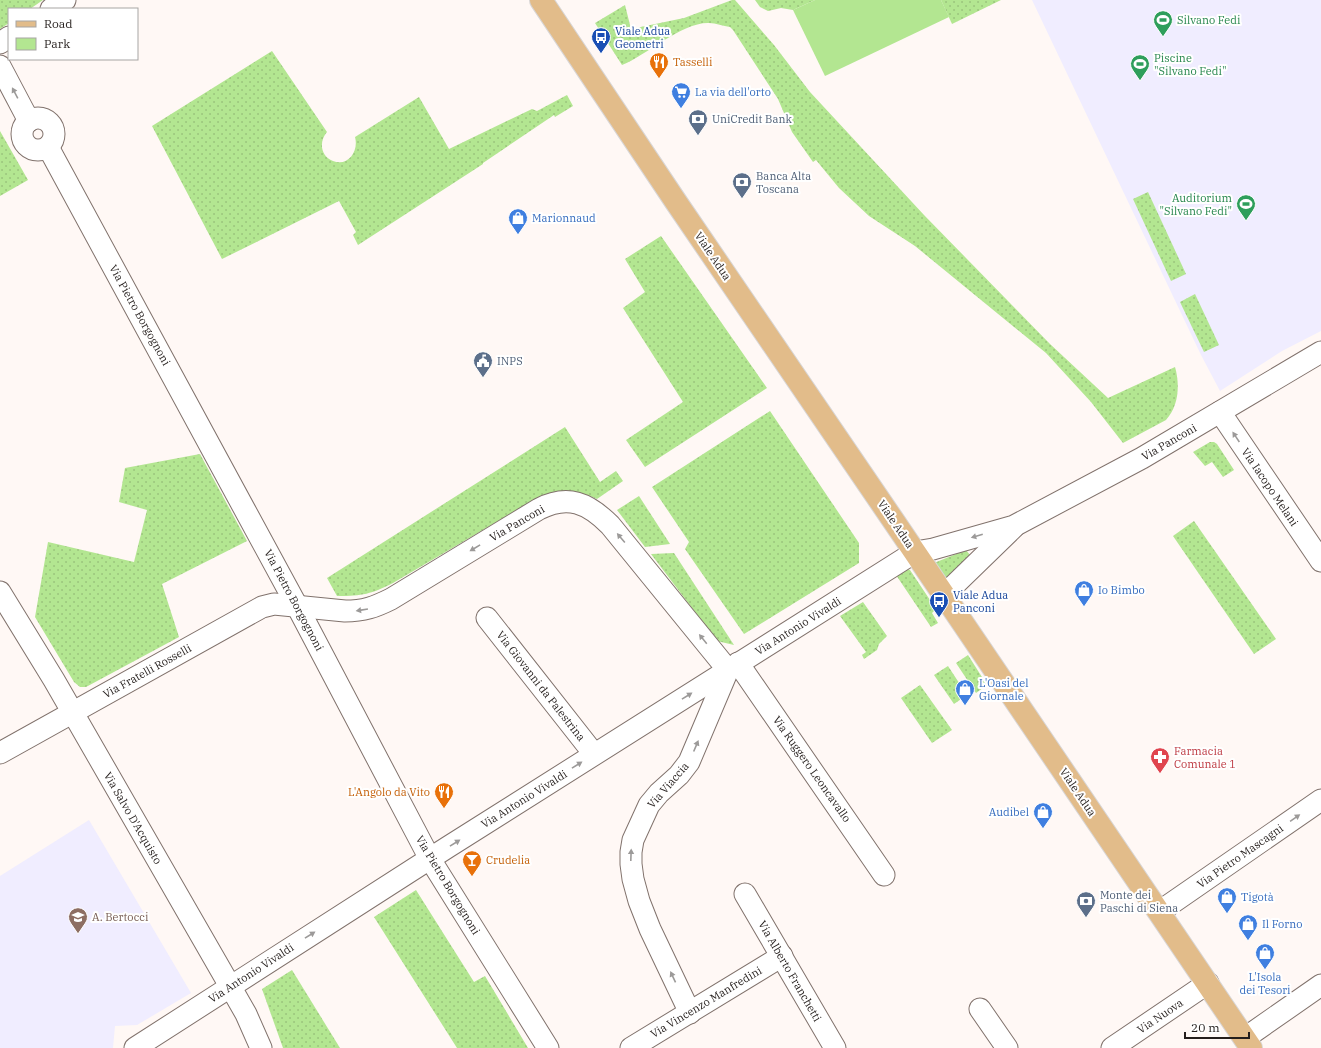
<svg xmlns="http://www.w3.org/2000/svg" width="1321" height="1048" viewBox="0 0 1321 1048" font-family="'IBM Plex Serif',serif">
<defs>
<pattern id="green-dots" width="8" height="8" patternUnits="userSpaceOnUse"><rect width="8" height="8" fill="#b3e691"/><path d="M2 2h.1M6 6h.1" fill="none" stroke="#9ac57c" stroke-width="1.8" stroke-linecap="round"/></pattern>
</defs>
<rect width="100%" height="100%" fill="#fff8f5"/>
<g fill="#f0edff">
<polygon points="1032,0 1321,0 1321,331 1282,351 1220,391 1201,355"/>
<polygon points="89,820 191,993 137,1025 115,1026 113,1048 0,1048 0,876"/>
</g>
<g fill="url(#green-dots)">
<polygon points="0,0 43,0 30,9 9,9 9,23 0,29"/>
<path d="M 732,0 L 735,0 L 774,45 L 810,92 L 924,215 L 1050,344 L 1108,398 L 1175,367 C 1180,384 1179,406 1166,420 L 1123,443 L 1091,402 L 1046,353 L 915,246 L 869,216 L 839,188 L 816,160 L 813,162 L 792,132 L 778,99 L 733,30 L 730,27 C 723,26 716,23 709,23 C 682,22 647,55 622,65 L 595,23 L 625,5 L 631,29 L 684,18 Z"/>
<polygon points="755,0 815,0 793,10 781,8 768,11 760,7"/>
<polygon points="941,0 1001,0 952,24"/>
<path d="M 272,51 L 327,132 C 319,141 320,156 333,161 C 348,167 359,151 355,137 L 419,97 L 449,149 L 532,109 L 537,111 L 567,95 L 573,106 L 555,117 L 554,115 L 483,163 L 483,164 L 358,245 L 353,235 L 356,232 L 339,201 L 222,259 L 152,126 Z"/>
<polygon points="0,131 28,180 0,196"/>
<polygon points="1148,192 1186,274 1171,281 1133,199"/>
<polygon points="661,236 767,388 645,467 626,440 683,402 623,308 645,292 625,259"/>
<polygon points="1195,294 1219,345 1204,352 1180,302"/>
<polygon points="770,411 859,543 859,563 744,634 685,549 689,542 652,487"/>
<path d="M 565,427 L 600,482 L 616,471 L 623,481 L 597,499 C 577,490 560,489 539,497 L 393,583 C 371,594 363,596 337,596 L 327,578 Z"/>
<polygon points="1210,442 1214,442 1217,444 1234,470 1223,477 1212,462 1205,466 1193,452"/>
<polygon points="200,454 247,541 162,584 179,637 86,687 80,687 74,682 35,617 48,542 134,562 147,510 119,502 125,468"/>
<polygon points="639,496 670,544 645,547 617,510"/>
<polygon points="1194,521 1276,639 1254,654 1173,536"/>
<polygon points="966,550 970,555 946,580 934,563"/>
<polygon points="674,553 734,645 717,641 651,554"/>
<polygon points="907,569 910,570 936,609 932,613 938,623 931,627 896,575"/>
<polygon points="863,602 887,636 879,644 877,650 864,659 862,655 866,652 840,616"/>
<polygon points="968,655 987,685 976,693 956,663"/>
<polygon points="948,666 967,695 954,704 934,675"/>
<polygon points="920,685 952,730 932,743 901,698"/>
<polygon points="416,890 474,982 485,976 528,1048 457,1048 374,917"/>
<polygon points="292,970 340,1048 283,1048 262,989"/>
</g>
<polygon fill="#b3e691" points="815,0 941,0 949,17 825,76 793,10"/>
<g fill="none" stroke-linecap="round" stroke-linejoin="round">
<defs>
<g id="minor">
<polyline points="51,9 65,0"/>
<polyline points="0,43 9,37"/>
<polyline points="0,66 29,121"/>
<circle cx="38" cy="134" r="16"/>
<polyline points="48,147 297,606 430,859 548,1048"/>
<polyline points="1220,412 1321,561"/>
<polyline points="0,592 54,680 230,986 246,1014 261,1048"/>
<polyline points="944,595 1014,527"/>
<polyline points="487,618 594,754"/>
<polyline points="738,663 884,875"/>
<path d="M 0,753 L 262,607 L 274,604 L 345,611 C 364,611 375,607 391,599 L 539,509 C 568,494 588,503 610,525 L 728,670"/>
<polyline points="745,894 835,1048"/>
<polyline points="1159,912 1321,800"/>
<polyline points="980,1009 1007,1048"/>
<polyline points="690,1013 650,929 639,901 633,879 631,864 631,852 633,840 649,805 659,793 679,775 689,762 728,670"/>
<polyline points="1245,1038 1321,985"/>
<polyline points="135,1048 448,847 915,552 933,549 1014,526 1142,458 1321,352"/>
<polyline points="631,1048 782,956"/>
<polyline points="1112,1048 1208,983"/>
</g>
<polyline id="major" points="541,0 676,202 895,523 1251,1048"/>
</defs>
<use href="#minor" stroke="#81726c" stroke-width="23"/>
<use href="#major" stroke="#d8d6d6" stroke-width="24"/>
<use href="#minor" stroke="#fff" stroke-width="21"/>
<use href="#major" stroke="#e2bc8a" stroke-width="22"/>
</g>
<defs><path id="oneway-solid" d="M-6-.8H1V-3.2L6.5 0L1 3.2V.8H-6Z"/></defs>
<g fill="#9c9a99">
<use href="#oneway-solid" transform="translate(15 93) rotate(-118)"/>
<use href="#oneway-solid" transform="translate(1236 437) rotate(-124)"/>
<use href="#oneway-solid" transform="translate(977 536) rotate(164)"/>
<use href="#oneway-solid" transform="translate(621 538) rotate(-130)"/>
<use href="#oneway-solid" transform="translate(475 548) rotate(149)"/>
<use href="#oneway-solid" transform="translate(362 610) rotate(171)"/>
<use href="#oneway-solid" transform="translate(703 639) rotate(-129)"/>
<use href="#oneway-solid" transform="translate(687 696) rotate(-32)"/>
<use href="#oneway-solid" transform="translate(696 746) rotate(-67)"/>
<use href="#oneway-solid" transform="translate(577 765) rotate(-32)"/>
<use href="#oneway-solid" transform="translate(1295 818) rotate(-35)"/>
<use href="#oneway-solid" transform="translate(455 843) rotate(-32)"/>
<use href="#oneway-solid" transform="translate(631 855) rotate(-88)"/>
<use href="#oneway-solid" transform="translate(310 935) rotate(-32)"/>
<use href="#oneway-solid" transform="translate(673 977) rotate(-115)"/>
</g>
<defs>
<symbol id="stadium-pin" viewBox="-11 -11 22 30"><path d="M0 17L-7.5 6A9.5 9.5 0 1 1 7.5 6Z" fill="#2e9e5b" stroke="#fff"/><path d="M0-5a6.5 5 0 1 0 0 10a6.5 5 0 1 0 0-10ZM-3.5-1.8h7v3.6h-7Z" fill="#fff"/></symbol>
<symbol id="bus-pin" viewBox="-11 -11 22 30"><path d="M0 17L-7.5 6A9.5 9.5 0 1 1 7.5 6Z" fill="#1a4fb4" stroke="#fff"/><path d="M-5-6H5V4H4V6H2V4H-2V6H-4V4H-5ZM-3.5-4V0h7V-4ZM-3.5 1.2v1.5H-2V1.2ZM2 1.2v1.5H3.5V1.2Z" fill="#fff"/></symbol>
<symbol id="restaurant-pin" viewBox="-11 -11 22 30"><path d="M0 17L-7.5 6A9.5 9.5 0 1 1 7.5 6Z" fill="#e8710a" stroke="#fff"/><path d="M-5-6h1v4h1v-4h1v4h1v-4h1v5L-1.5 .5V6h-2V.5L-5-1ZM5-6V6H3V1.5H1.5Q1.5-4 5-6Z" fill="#fff"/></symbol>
<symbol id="supermarket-pin" viewBox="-11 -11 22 30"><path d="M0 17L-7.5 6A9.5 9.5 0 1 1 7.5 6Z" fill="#3f7fe0" stroke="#fff"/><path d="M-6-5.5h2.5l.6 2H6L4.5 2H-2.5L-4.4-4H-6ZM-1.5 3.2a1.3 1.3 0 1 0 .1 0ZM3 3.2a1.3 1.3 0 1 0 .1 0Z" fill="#fff"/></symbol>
<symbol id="bank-pin" viewBox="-11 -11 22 30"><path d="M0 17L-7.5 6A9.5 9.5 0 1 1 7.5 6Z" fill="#5c6f8a" stroke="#fff"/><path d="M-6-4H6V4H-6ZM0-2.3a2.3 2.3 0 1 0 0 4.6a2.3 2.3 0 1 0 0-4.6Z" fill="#fff"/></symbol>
<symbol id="shop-pin" viewBox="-11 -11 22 30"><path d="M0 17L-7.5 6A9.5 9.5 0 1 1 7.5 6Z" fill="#3f7fe0" stroke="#fff"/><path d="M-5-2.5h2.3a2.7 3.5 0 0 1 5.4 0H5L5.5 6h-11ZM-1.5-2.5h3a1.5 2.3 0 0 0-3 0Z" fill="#fff"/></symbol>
<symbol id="civic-pin" viewBox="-11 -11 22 30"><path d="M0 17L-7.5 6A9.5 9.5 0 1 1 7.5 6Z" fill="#5c6f8a" stroke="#fff"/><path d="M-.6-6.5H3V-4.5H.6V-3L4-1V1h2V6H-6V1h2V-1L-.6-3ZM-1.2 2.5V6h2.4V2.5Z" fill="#fff"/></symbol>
<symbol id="pharmacy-pin" viewBox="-11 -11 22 30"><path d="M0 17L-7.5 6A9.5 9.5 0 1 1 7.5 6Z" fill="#e0444e" stroke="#fff"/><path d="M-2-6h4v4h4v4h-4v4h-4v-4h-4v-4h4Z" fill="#fff"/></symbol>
<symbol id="bar-pin" viewBox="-11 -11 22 30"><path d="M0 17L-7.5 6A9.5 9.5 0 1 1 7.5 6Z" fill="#e8710a" stroke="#fff"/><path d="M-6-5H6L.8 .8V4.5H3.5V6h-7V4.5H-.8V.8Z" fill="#fff"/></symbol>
<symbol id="school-pin" viewBox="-11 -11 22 30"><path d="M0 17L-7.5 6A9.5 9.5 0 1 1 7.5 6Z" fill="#8d6e63" stroke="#fff"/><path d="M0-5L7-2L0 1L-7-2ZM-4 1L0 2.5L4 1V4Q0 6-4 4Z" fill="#fff"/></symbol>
</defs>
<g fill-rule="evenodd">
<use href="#stadium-pin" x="1152" y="9" width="22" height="30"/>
<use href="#bus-pin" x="590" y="26" width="22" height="30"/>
<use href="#restaurant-pin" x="648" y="51" width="22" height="30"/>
<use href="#stadium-pin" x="1129" y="53" width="22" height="30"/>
<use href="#supermarket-pin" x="670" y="81" width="22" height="30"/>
<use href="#bank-pin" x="687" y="108" width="22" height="30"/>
<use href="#bank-pin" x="731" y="171" width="22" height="30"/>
<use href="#stadium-pin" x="1235" y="193" width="22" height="30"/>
<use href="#shop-pin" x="507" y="207" width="22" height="30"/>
<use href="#civic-pin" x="472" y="350" width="22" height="30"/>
<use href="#shop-pin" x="1073" y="579" width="22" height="30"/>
<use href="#bus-pin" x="928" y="590" width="22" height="30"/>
<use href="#shop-pin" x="954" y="678" width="22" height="30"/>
<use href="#pharmacy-pin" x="1149" y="746" width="22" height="30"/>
<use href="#restaurant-pin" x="433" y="781" width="22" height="30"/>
<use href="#shop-pin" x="1032" y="801" width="22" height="30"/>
<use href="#bar-pin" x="461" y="849" width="22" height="30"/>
<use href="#shop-pin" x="1216" y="886" width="22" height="30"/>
<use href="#bank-pin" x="1075" y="890" width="22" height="30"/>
<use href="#school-pin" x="67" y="906" width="22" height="30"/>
<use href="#shop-pin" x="1237" y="913" width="22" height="30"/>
<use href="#shop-pin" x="1254" y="942" width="22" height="30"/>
</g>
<g text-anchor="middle" stroke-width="4" stroke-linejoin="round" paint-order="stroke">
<g font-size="11" fill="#27864d" stroke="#fff" text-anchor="start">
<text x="1177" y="24">Silvano Fedi</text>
<text x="1154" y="62">Piscine<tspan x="1154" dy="13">"Silvano Fedi"</tspan></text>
<text x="1232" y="202" text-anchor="end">Auditorium<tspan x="1232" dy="13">"Silvano Fedi"</tspan></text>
</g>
<g font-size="11" fill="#164399" stroke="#fff" text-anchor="start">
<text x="615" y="35">Viale Adua<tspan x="615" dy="13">Geometri</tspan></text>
<text x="953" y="599">Viale Adua<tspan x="953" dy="13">Panconi</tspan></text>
</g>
<g font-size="11" fill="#c56008" stroke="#fff" text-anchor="start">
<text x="673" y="66">Tasselli</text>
<text x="430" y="796" text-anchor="end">L'Angolo da Vito</text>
<text x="486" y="864">Crudelia</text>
</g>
<g font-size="11" fill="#366cbe" stroke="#fff" text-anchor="start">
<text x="695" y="96">La via dell'orto</text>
<text x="532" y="222">Marionnaud</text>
<text x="1098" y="594">Io Bimbo</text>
<text x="979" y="687">L'Oasi del<tspan x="979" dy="13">Giornale</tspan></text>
<text x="1029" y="816" text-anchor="end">Audibel</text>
<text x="1241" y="901">Tigotà</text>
<text x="1262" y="928">Il Forno</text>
<text x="1265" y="981" text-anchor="middle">L'Isola<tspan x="1265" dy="13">dei Tesori</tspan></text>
</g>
<g font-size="11" fill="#4e5e75" stroke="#fff" text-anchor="start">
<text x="712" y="123">UniCredit Bank</text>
<text x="756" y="180">Banca Alta<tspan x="756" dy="13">Toscana</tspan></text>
<text x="497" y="365">INPS</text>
<text x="1100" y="899">Monte dei<tspan x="1100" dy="13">Paschi di Siena</tspan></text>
</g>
<g font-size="11" fill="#241e1c" stroke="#fff">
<text transform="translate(713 256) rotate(56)" y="4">Viale Adua</text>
<text transform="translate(140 315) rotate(61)" y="4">Via Pietro Borgognoni</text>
<text transform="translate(1169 442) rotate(-30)" y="4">Via Panconi</text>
<text transform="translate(1270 487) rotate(56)" y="4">Via Iacopo Melani</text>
<text transform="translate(517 523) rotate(-30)" y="4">Via Panconi</text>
<text transform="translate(896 524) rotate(56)" y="4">Viale Adua</text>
<text transform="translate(294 600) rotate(62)" y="4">Via Pietro Borgognoni</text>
<text transform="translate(798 626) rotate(-32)" y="4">Via Antonio Vivaldi</text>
<text transform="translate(147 671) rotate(-29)" y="4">Via Fratelli Rosselli</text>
<text transform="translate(541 686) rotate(52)" y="4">Via Giovanni da Palestrina</text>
<text transform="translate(812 769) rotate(55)" y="4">Via Ruggero Leoncavallo</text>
<text transform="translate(668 785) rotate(-49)" y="4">Via Viaccia</text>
<text transform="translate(1078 792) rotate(56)" y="4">Viale Adua</text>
<text transform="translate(524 799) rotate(-32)" y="4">Via Antonio Vivaldi</text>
<text transform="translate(133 818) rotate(60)" y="4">Via Salvo D'Acquisto</text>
<text transform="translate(1240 856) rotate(-35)" y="4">Via Pietro Mascagni</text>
<text transform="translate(448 885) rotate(59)" y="4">Via Pietro Borgognoni</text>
<text transform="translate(790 971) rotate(60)" y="4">Via Alberto Franchetti</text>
<text transform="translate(251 973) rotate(-33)" y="4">Via Antonio Vivaldi</text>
<text transform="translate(706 1002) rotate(-31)" y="4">Via Vincenzo Manfredini</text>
<text transform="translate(1160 1016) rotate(-34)" y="4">Via Nuova</text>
</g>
<g font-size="11" fill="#be3a42" stroke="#fff" text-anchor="start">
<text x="1174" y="755">Farmacia<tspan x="1174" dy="13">Comunale 1</tspan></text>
</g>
<g font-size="11" fill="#785e54" stroke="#fff" text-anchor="start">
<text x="92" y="921">A. Bertocci</text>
</g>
</g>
<rect x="8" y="8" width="130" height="52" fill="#ffffff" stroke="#a7a5a4"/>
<rect x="16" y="21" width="20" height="6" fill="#e2bc8a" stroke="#a7a5a4"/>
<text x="44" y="28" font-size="12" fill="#241e1c">Road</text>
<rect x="16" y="38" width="20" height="12" fill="#b3e691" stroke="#a7a5a4"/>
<text x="44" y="48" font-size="12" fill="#241e1c">Park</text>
<path d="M1185 1032v6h64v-6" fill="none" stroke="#241e1c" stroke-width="2"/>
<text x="1191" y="1032" font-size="12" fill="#241e1c" stroke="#ffffff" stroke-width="3" paint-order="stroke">20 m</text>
</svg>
